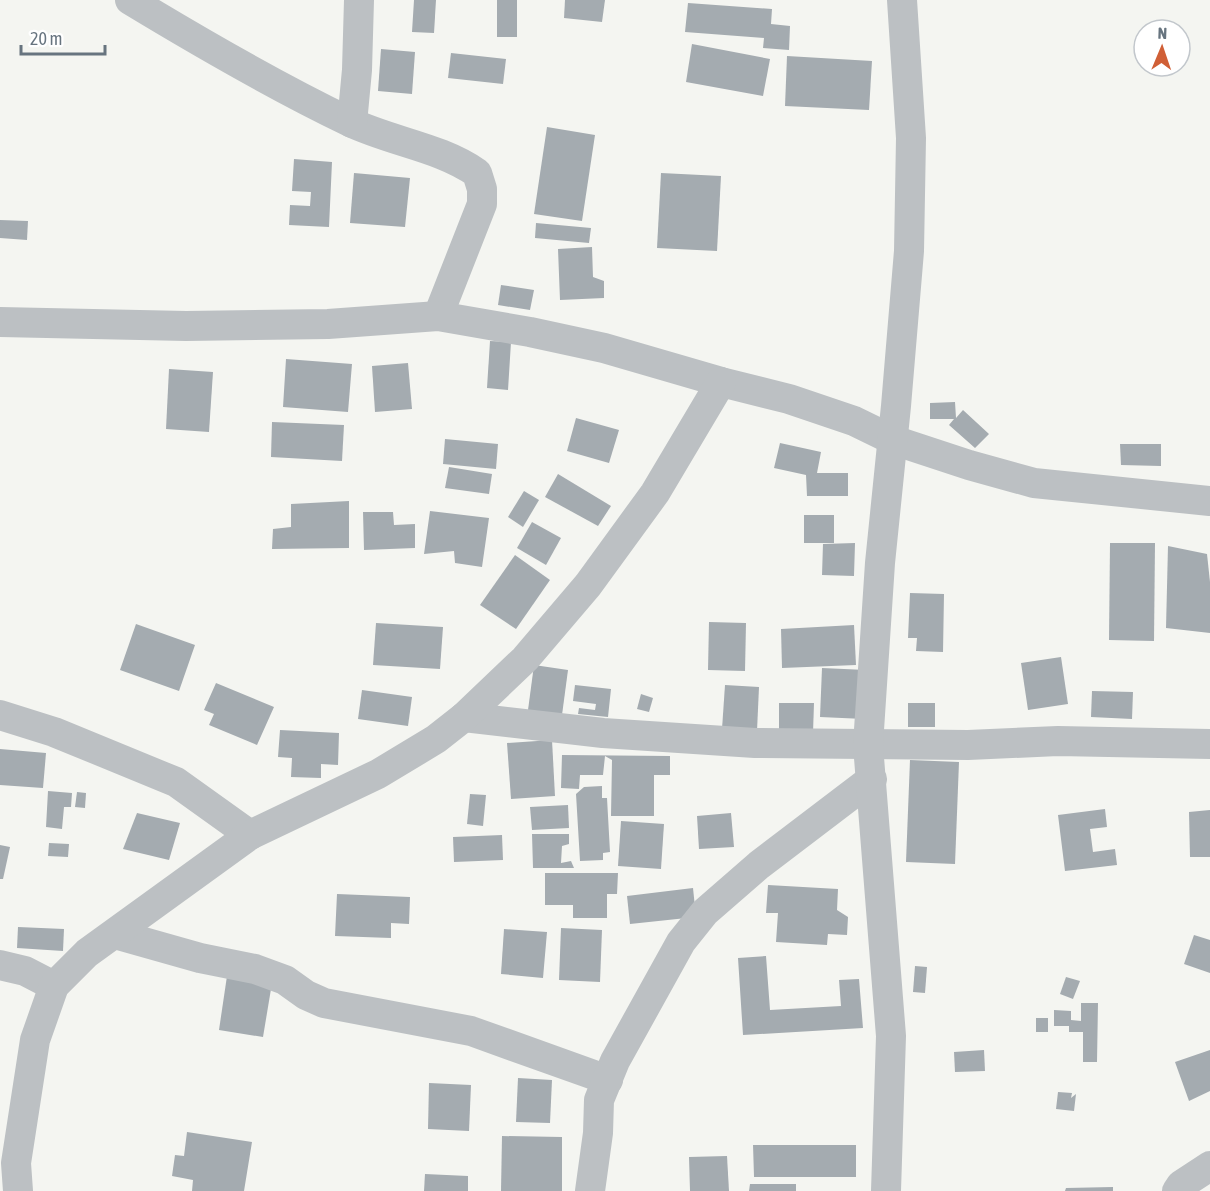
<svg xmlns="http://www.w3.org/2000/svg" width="1210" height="1191" viewBox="0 0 1210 1191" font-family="'Asap Condensed',sans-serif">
<rect width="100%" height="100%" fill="#f4f5f1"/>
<g fill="#a4abb0">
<polygon points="414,0 436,0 434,33 412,32"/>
<rect x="497" y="0" width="20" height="37"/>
<polygon points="565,0 605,0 602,22 564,18"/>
<polygon points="688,3 772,9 771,24 790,26 789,50 763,48 764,38 685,32"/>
<polygon points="692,44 770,59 763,96 686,82"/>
<polygon points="381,49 415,52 412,94 378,91"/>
<polygon points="451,53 506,59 503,84 448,78"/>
<polygon points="787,56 872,61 869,110 785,106"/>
<polygon points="547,127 595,135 582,221 534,214"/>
<polygon points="294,159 332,162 329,227 289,225 290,205 310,206 311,192 292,191"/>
<polygon points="354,173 410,178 405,227 350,223"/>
<polygon points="661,173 721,176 717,251 657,248"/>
<polygon points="0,220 28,221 27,240 0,238"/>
<polygon points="536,223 591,228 589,243 535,238"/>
<polygon points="592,247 593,277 604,281 604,298 560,300 558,249"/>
<polygon points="501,285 534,290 530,310 498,305"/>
<polygon points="490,341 511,342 508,390 487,388"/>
<polygon points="286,359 352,364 348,412 283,407"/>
<polygon points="408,363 412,409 375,412 372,366"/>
<polygon points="169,369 213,372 209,432 166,429"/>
<polygon points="955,402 956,418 963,410 989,434 975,448 949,425 954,419 930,419 930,403"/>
<polygon points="576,418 619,430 609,463 567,451"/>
<polygon points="272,422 344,425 342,461 271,457"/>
<polygon points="445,439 498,444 496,469 443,464"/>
<polygon points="780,443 821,452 817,473 848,473 848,496 807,496 806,475 774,468"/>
<polygon points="1120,444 1161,444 1161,466 1121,465"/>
<polygon points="449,467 492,474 489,494 445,488"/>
<polygon points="558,474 611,506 598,526 545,497"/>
<polygon points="524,491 539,500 523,527 508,517"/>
<polygon points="349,501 349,548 272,549 273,529 291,527 291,504"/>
<polygon points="430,511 489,518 482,567 455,563 454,551 424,554"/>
<polygon points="363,512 393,512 394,525 415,524 415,548 364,550"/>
<rect x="804" y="515" width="30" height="28"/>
<polygon points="532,522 561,538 546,565 517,548"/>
<polygon points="855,543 854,576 822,575 823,544"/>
<polygon points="1110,543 1155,543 1154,641 1109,640"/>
<polygon points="1168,546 1207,554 1210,582 1210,633 1166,628"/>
<polygon points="515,555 550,580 516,629 480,605"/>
<polygon points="910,593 944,594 943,652 916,651 917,638 908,638"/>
<polygon points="709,622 746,623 745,671 708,670"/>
<polygon points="376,623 443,627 440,669 373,665"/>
<polygon points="136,624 195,645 179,691 120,670"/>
<polygon points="854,625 856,665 782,668 781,629"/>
<polygon points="1061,657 1068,704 1028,710 1021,663"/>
<polygon points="534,665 568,670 562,715 528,710"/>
<polygon points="822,668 866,670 864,719 820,717"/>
<polygon points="216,683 274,707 257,745 209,725 214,714 204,710"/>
<polygon points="575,685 611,689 608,717 578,714 579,708 595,710 596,704 573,701"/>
<polygon points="725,685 759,687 757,731 722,729"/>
<polygon points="362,690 412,697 408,726 358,719"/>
<polygon points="1092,691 1133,692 1132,719 1091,717"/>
<polygon points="641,694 653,698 649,712 637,709"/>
<polygon points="779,703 814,703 813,733 779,732"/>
<rect x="908" y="703" width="27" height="24"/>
<polygon points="280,730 339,733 338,765 321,764 321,778 291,777 292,758 278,757"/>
<polygon points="552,740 555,796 511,799 507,743"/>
<polygon points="0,749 46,753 43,788 0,785"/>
<polygon points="562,755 670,756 670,775 654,775 654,816 611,816 612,760 605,756 603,775 580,775 579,789 561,788"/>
<polygon points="910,760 959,762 955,864 906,862"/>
<polygon points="602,786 602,798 607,798 610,852 603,853 603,860 580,861 576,794 584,787"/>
<polygon points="48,791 72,793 71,807 64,807 62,829 46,827"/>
<polygon points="77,792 86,793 85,808 75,807"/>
<polygon points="470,794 486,795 483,826 467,824"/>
<polygon points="568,805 569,828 532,830 530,807"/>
<polygon points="1105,809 1107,827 1090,829 1093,852 1115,849 1117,865 1065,871 1058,815"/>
<polygon points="1210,810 1210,857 1190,857 1189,812"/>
<polygon points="137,813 180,823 169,860 123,849"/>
<polygon points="731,813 734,847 699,849 697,816"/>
<polygon points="621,821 664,824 661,869 618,866"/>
<polygon points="532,834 569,834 569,844 562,846 561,863 571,861 574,868 533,868"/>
<polygon points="502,835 503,860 454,862 453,837"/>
<polygon points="49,843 69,844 68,857 48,856"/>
<polygon points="0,845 10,847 3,879 0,879"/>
<polygon points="545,873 618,873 617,894 607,894 607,918 573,918 573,905 545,905"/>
<polygon points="768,885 838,889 837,910 848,917 847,935 828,934 827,945 776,942 778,913 766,913"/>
<polygon points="693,888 696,917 630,924 627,896"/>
<polygon points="337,894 410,897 409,924 391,923 391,938 335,936"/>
<polygon points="18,927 64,929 63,951 17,948"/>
<polygon points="561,928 602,930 600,982 559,980"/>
<polygon points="504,929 547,932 543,978 501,974"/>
<polygon points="1194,935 1210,940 1210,973 1184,964"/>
<polygon points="766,956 770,1010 841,1006 839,980 859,979 863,1028 743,1035 738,958"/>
<polygon points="915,966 927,967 925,993 913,992"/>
<polygon points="227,976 272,983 263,1037 219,1030"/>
<polygon points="1066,977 1080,981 1073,999 1060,994"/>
<polygon points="1081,1003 1098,1003 1097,1062 1083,1062 1083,1032 1069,1032 1069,1026 1054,1026 1054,1010 1071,1011 1071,1020 1081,1021"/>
<rect x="1036" y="1018" width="12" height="14"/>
<polygon points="984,1050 985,1071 955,1072 954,1052"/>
<polygon points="1210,1050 1210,1091 1189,1101 1175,1062"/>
<polygon points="518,1078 552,1080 550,1123 516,1122"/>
<polygon points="429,1083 471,1085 469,1131 428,1129"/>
<polygon points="1058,1092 1072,1093 1071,1098 1076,1094 1074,1111 1056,1109"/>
<polygon points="187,1132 252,1142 244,1191 192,1191 193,1180 172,1176 175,1155 184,1156"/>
<polygon points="502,1136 562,1137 562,1191 501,1191"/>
<polygon points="753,1145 856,1145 856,1177 754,1177"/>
<polygon points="727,1156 729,1191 690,1191 689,1157"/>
<polygon points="425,1174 468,1176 468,1191 424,1191"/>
<polygon points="750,1184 796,1184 796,1191 749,1191"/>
<polygon points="1113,1187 1113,1191 1065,1191 1066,1188"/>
</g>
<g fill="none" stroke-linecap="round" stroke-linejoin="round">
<g stroke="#bcc0c3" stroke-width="30">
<path d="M 130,0 C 201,43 275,86 350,122 C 392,142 440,147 477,173 L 482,189 L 482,204 L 438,316"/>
<polyline points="352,123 357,70 359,0"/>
<polyline points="0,322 186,326 328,324 438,316 530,332 604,348 721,382 789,399 854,421 893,440 969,465 1034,483 1210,501"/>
<polyline points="0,715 54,732 176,782 250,835"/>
<polyline points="464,717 603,733 755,743 968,745 1058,741 1210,744"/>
<polyline points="115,934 200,958 255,969 285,980 306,995 324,1003 471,1031 608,1080"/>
<polyline points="0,965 25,971 54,986"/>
<polyline points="18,1191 16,1163 35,1040 54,986 87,953 250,835 378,774 436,739 464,717 525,659 588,585 655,493 721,382"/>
<polyline points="590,1191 598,1133 599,1100 615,1061 681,942 705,912 759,865 872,779"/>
<polyline points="886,1191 891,1036 868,745 880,563 896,406 909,251 911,138 902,0"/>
<polyline points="1177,1191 1181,1185 1210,1166"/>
</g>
</g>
<g transform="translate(1162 48) rotate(2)"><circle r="28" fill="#ffffff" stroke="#c2c7cc" stroke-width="1.5"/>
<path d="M0-4.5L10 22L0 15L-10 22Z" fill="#d05f36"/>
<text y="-9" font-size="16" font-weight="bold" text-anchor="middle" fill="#67747f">N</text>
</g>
<path d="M21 45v9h84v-9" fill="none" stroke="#67747f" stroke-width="3"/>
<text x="30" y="45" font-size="18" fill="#67747f" stroke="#ffffff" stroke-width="4.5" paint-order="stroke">20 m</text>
</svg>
